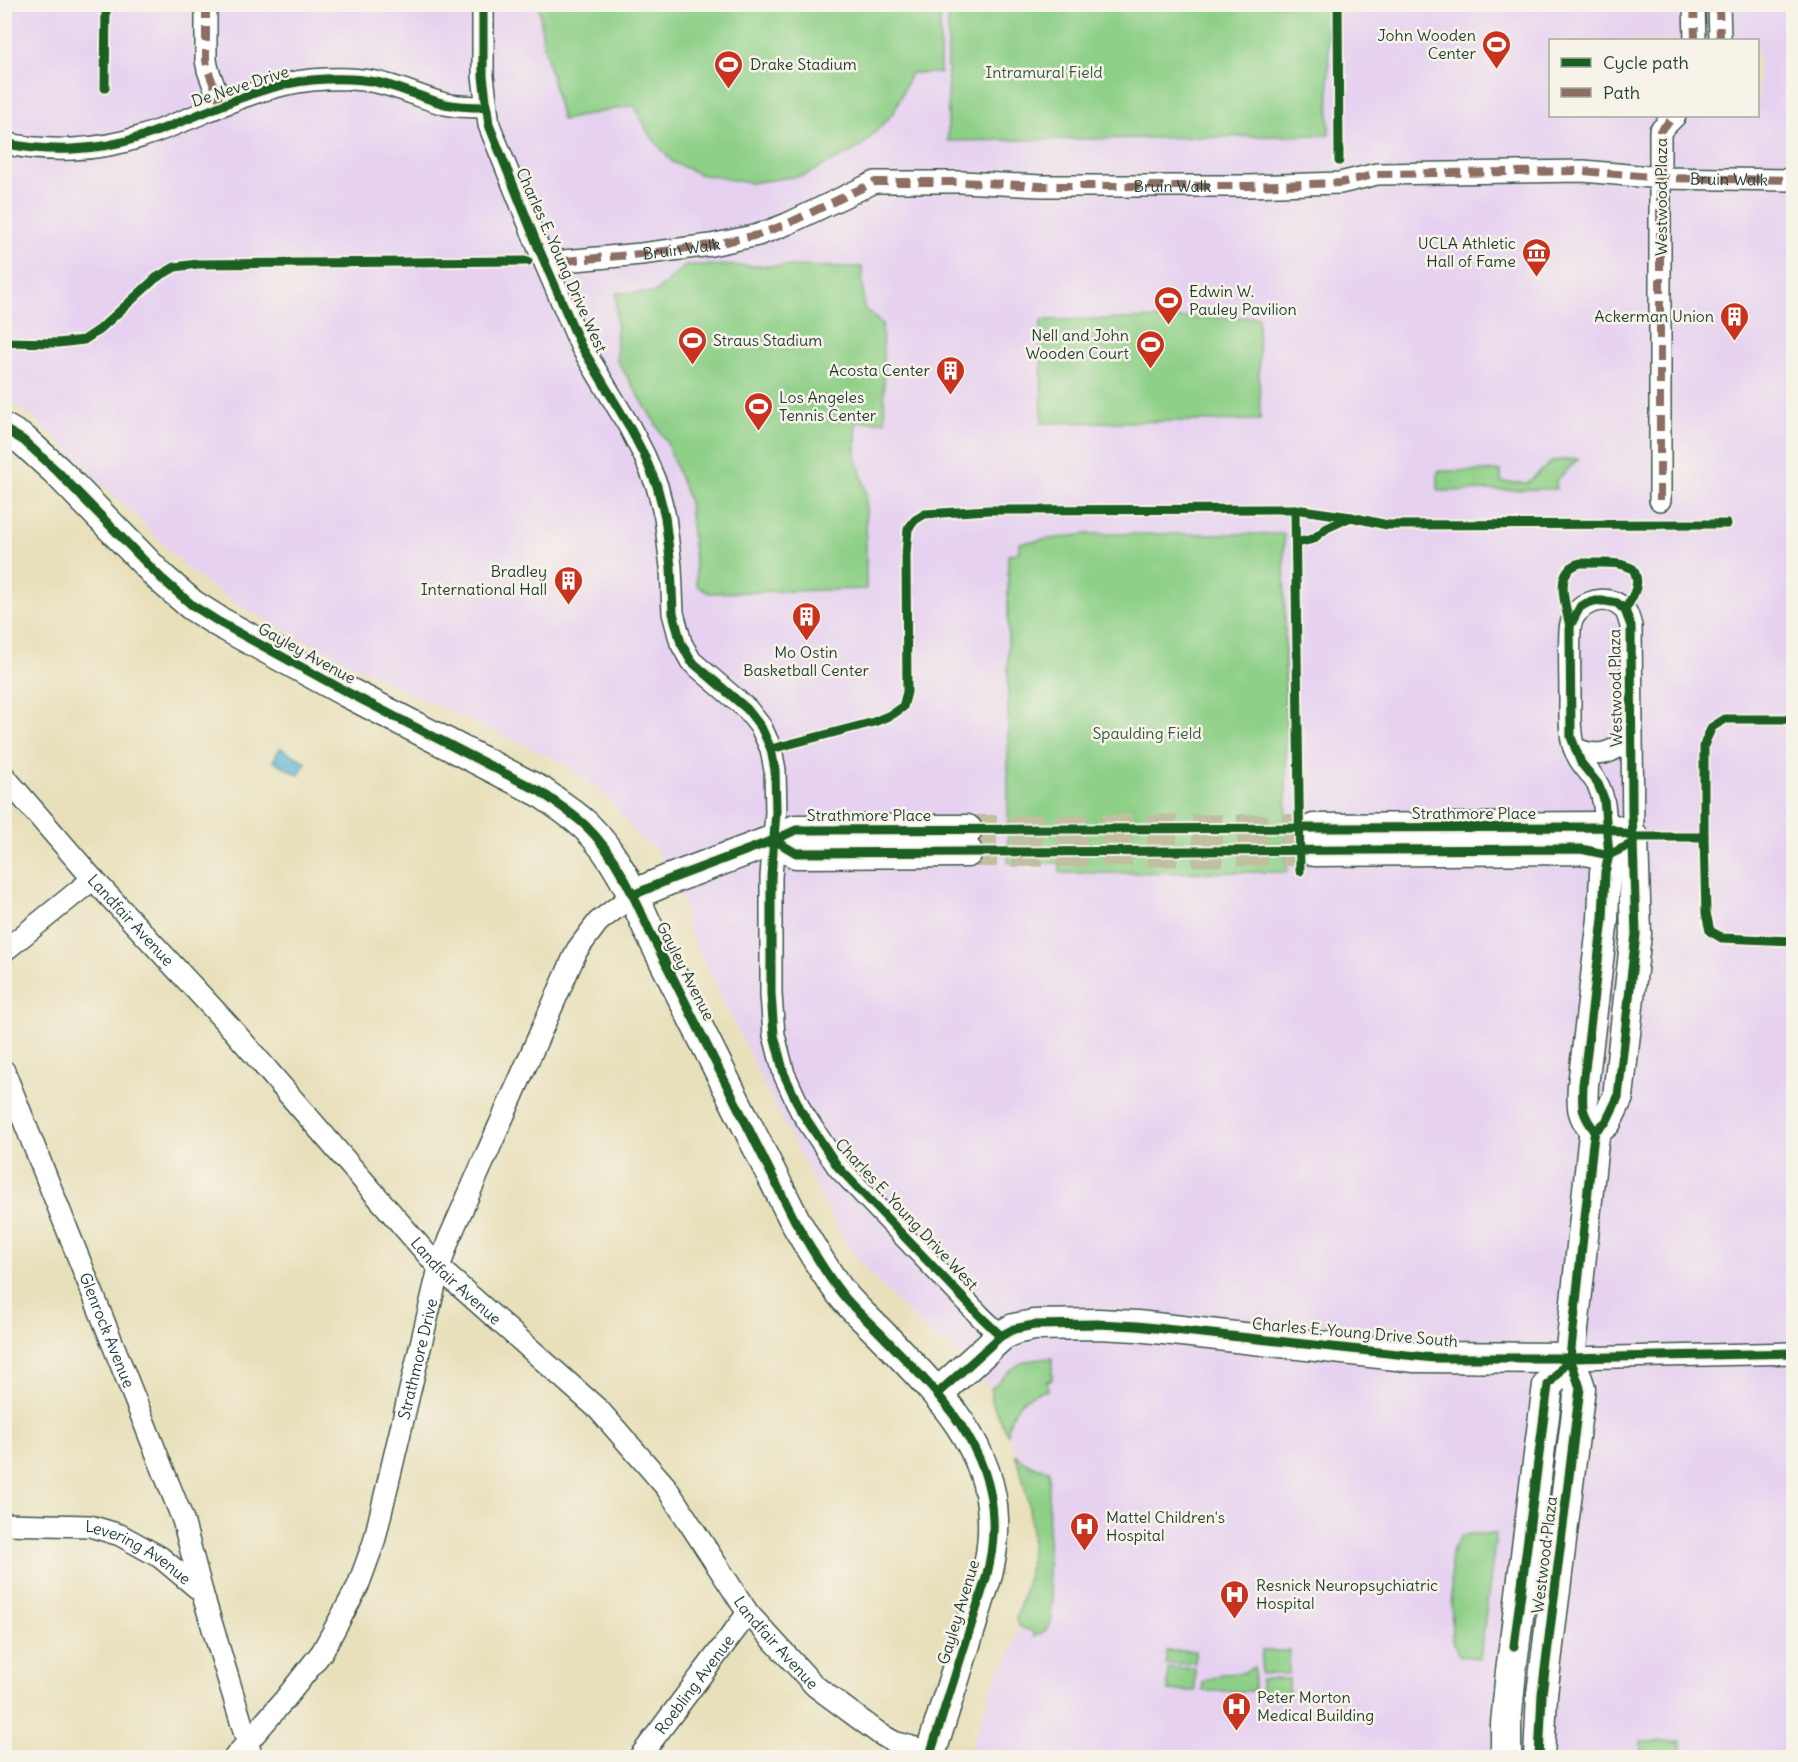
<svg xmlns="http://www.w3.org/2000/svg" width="1798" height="1762" viewBox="0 0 1798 1762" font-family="Delius,sans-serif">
<rect width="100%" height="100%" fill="#f7f3e8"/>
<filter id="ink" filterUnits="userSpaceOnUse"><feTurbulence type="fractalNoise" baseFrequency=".0167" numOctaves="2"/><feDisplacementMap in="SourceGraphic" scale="12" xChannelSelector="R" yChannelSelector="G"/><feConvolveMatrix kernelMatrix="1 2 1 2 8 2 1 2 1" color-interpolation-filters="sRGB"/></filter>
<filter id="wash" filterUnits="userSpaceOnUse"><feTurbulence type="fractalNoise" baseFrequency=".008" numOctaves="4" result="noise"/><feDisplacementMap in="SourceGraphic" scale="24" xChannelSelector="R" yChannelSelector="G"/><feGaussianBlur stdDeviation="1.35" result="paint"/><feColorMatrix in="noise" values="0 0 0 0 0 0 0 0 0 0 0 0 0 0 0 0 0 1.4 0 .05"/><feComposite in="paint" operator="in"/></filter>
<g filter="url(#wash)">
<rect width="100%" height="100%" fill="#e8e0bb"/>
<path fill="#e6d2f0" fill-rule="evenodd" d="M 4,5 L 1793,5 L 1793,1757 L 969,1757 L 999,1667 L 1006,1665 L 1018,1633 L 1015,1616 L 1030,1566 L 1032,1538 L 1030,1503 L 1026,1483 L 1008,1435 L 991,1401 L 991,1389 L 950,1344 L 937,1342 L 874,1278 L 848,1245 L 831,1215 L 772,1100 L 685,922 L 687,911 L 656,847 L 642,842 L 608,797 L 564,763 L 403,690 L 238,605 L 190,571 L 119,499 L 35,419 L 5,399 ZM 1550,40 L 1758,40 L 1758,116 L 1550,116 Z"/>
<g fill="#8fd088" stroke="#57865e" stroke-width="1.5">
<polygon points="539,5 940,5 940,73 911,73 894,112 861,147 805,175 750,183 699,174 672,162 649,134 634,105 562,120 543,41"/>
<polygon points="948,5 1328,5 1329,135 948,141"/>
<polygon points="686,265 862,267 864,308 882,324 885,421 856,422 856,456 866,491 866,589 709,593 697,586 689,502 666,441 617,360 616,293 655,293"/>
<polygon points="1258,317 1260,420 1042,423 1041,320"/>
<polygon points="1578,459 1556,481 1556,489 1438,491 1438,471 1501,471 1501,482 1527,483 1553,461"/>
<polygon points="1088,534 1284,534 1287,872 1060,873 1060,863 1008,863 1008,555 1019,552 1019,543"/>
<path d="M 1052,1358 L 1052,1380 L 1047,1381 L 1048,1390 C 1022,1395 1009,1409 1008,1435 L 991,1401 L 991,1389 C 1014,1366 1019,1359 1052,1358 Z"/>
<path d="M 1015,1454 C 1026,1464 1034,1468 1049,1470 L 1048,1578 L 1050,1592 L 1053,1603 L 1050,1605 C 1055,1623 1051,1629 1034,1637 L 1034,1632 L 1019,1627 L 1016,1619 C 1021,1601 1028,1583 1030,1565 C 1035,1526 1028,1490 1015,1454 Z"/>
<polygon points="1469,1534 1496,1534 1480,1658 1460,1656 1452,1641 1451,1562 1453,1549 1460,1537"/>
<polygon points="1166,1651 1195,1651 1195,1663 1166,1664"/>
<polygon points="1262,1651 1289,1651 1289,1674 1261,1674"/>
<polygon points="1254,1667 1254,1691 1203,1691 1203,1682 1222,1674 1242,1673"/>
<rect x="1168" y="1668" width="27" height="23"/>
<polygon points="1261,1679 1289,1679 1289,1693 1261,1692"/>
<polygon points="1681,1741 1681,1753 1696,1753 1696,1757 1641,1757 1641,1742"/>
</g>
<polygon fill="#56b3d4" stroke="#3a7884" stroke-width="1.5" points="280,748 306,762 299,775 273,761"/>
</g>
<g filter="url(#ink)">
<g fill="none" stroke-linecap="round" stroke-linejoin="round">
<g stroke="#c0bfa0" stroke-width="30" stroke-dasharray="30 15" stroke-linecap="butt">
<polyline points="967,830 1314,829"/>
<polyline points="967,852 1315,851"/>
</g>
<defs>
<g id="street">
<polyline points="206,4 206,60 208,70 221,105"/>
<polyline points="483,4 483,76 489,125 539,249 581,346 629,426 644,455 657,486 665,517 671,567 673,613 681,643 691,661 747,709 761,727 771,749 775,770 776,812 771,877 771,994 774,1035 784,1074 801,1111 838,1167 981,1317 1001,1336"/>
<polyline points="1694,4 1695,40"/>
<polyline points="1719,4 1720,40"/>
<path d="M 4,143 C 47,153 98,151 140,137 C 197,119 251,86 312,80 C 333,78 356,78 376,82 C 400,87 422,98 445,104 C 459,107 473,107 486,107"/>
<polyline points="564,261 641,254 711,245 758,235 787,224 875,182 962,182 1041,186 1248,186 1340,183 1377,174 1583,171 1661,178 1794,180"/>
<polyline points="1660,500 1660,131 1675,116"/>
<path d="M 1574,748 C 1598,759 1612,754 1631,737"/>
<path id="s1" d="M 4,776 L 93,879 L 232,1029 L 439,1268 L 599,1410 L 666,1487 L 748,1613 L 815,1686 L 880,1734 L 894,1742 L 930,1752"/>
<path d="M 1606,827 C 1605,814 1605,800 1599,787 C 1591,771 1579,764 1573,745 C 1569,730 1570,714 1570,699 C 1570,676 1569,653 1570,630 C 1571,604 1605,590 1624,609 C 1628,613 1629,620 1631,626 L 1633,837"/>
<polyline points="4,951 93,879"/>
<path id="s2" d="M 4,1071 L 183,1520 L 202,1592"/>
<polyline points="1570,1358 1794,1353"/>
<path id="s3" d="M 4,1524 L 90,1526 L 120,1535 L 160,1557 L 202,1592 L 250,1751"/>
<path id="s4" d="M 234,1758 L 285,1699 L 322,1652 L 358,1586 L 374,1542 L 439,1268 L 449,1239 L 577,950 L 598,922 L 633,895"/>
<path id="s5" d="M 639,1758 L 748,1613"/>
</g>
<g id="secondary">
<path d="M 4,429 L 23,440 L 57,471 L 161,578 L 192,605 L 219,622 L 347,692 L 541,792 C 556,803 572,813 586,826 C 615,854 633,894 649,930 L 795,1221 C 810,1246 824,1272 842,1294 C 853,1308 867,1320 880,1333 C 931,1386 991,1441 993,1519 C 994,1539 991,1559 986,1578 L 929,1758"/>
<polyline points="1314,829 1606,827 1633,837 1636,934 1618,1097 1606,1122 1595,1131 1593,1143 1570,1358 1580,1388 1542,1694 1539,1758"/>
<polyline points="774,840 796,853 967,852"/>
<polyline points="1315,851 1581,849 1609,855 1633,843"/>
<polyline points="633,895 668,880 774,840 796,830 967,830"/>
<path d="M 1595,1131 C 1581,1113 1582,1107 1583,1085 L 1603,919 L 1605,872 L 1609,855 L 1607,836"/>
<polyline points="938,1393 1001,1336 1014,1329 1034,1325 1098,1324 1137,1326 1415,1357 1570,1358"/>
<polyline points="1506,1758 1506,1724 1511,1671 1548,1385 1570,1358"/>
</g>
</defs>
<use href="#street" stroke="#3d5548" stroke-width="24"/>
<use href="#secondary" stroke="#3d5548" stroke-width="33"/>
<use href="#street" stroke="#fff" stroke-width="21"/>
<use href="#secondary" stroke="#fff" stroke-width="30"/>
<g stroke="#8d6e63" stroke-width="8" stroke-dasharray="15 8" stroke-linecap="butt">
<polyline points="206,4 206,60 208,70 221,105"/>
<polyline points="1694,4 1695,40"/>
<polyline points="1719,4 1720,40"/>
<path id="s6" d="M 564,261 L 641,254 L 711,245 L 758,235 L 787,224 L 875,182 L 962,182 L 1041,186 L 1248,186 L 1340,183 L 1377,174 L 1583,171 L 1661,178 L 1794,180"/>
<polyline points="1660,500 1660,131 1675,116"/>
</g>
<defs>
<g id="cycleway">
<polyline points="483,4 483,76 489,125 539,249 581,346 629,426 644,455 657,486 665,517 671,567 673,613 681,643 691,661 747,709 761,727 771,749 775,770 776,812 771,877 771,994 774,1035 784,1074 801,1111 838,1167 981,1317 1001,1336"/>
<polyline points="1338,4 1339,161"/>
<polyline points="105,88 106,4"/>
<path d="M 4,143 C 47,153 98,151 140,137 C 197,119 251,86 312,80 C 333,78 356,78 376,82 C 400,87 422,98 445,104 C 459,107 473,107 486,107"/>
<polyline points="4,342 58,343 84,340 99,330 156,278 175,267 197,264 528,261"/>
<path d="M 4,429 L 23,440 L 57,471 L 161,578 L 192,605 L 219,622 L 347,692 L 541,792 C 556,803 572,813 586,826 C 615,854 633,894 649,930 L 795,1221 C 810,1246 824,1272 842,1294 C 853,1308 867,1320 880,1333 C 931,1386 991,1441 993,1519 C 994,1539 991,1559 986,1578 L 929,1758"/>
<polyline points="1295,509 1300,871"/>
<polyline points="1296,543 1313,539 1327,528 1351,517 1387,525 1727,524"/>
<path d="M 1570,626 C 1566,607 1552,569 1581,563 C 1585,563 1591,563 1595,563 C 1609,563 1621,562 1633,569 C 1642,584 1633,596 1625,610"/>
<polyline points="1794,719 1725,719 1712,727 1706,740 1704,746 1704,837 1706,913 1710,931 1722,938 1794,941"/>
<polyline points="771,749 874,722 893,714 903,707 907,692 906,555 908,529 915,520 925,514 989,510 1295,509 1351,517"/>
<polyline points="774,840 796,853 1581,849 1609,855 1633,843"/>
<polyline points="633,895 668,880 774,840 796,830 1606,827 1633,837 1704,837"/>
<polyline points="938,1393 1001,1336 1014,1329 1034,1325 1098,1324 1137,1326 1434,1358 1570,1358 1794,1353"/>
<polyline points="1514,1646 1548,1385 1570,1358"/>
<path d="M 1539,1758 L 1542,1694 L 1580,1388 L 1570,1358 L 1593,1143 L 1595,1131 L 1606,1122 L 1618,1097 L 1636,934 L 1632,812 L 1631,626 L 1625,610 L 1617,603 L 1606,601 L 1595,601 L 1587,603 L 1580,607 L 1570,626 L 1571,737 L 1581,763 L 1598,784 L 1604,799 L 1609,855 L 1605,872 L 1603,919 L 1583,1085 C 1582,1107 1581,1113 1595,1131"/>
</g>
</defs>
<use href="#cycleway" stroke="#f7f3e8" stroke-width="13"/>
<use href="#cycleway" stroke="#1b5e20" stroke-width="9"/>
</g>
</g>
<defs>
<symbol id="stadium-pin" viewBox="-11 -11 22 30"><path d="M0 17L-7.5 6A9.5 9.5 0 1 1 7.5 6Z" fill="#c8321e" stroke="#f7f3e8"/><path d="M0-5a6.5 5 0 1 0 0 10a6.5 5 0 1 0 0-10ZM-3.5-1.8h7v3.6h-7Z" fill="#fff"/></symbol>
<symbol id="museum-pin" viewBox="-11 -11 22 30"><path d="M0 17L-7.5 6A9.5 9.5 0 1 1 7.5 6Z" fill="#c8321e" stroke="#f7f3e8"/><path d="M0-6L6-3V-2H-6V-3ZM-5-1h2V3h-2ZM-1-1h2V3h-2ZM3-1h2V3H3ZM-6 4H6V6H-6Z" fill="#fff"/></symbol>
<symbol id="building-pin" viewBox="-11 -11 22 30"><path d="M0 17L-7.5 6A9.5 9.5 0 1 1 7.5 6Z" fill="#c8321e" stroke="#f7f3e8"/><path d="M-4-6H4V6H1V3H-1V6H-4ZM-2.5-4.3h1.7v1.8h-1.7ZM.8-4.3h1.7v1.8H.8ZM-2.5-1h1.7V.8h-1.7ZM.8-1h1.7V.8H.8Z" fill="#fff"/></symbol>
<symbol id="hospital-pin" viewBox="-11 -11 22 30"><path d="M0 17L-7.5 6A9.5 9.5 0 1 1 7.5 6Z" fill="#c8321e" stroke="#f7f3e8"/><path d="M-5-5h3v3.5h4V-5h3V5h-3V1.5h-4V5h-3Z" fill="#fff"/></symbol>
</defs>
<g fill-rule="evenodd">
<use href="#stadium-pin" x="1480" y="28" width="33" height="45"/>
<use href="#stadium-pin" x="712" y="48" width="33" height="45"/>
<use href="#museum-pin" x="1520" y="236" width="33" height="45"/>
<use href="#stadium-pin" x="1152" y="284" width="33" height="45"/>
<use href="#building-pin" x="1718" y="300" width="33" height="45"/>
<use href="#stadium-pin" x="676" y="324" width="33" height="45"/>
<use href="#stadium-pin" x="1134" y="328" width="33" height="45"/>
<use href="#building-pin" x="934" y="354" width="33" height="45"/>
<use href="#stadium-pin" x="742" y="390" width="33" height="45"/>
<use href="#building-pin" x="552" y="564" width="33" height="45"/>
<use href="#building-pin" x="790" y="600" width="33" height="45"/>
<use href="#hospital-pin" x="1068" y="1510" width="33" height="45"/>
<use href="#hospital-pin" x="1218" y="1578" width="33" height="45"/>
<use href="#hospital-pin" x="1220" y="1690" width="33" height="45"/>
</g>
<g text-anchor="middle" stroke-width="5" stroke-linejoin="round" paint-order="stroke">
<g font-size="16" fill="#1f3d34" stroke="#f7f3e8" text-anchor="start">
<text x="1476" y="41" text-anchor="end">John Wooden<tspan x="1476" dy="18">Center</tspan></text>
<text x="750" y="70">Drake Stadium</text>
<text x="1516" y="249" text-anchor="end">UCLA Athletic<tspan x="1516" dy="18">Hall of Fame</tspan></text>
<text x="1189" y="297">Edwin W.<tspan x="1189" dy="18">Pauley Pavilion</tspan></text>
<text x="1714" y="322" text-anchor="end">Ackerman Union</text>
<text x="1129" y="341" text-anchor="end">Nell and John<tspan x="1129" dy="18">Wooden Court</tspan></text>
<text x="713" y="346">Straus Stadium</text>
<text x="930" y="376" text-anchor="end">Acosta Center</text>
<text x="779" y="403">Los Angeles<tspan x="779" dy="18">Tennis Center</tspan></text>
<text x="547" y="577" text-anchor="end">Bradley<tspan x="547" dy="18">International Hall</tspan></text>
<text x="806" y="658" text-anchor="middle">Mo Ostin<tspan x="806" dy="18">Basketball Center</tspan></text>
<text x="1106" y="1523">Mattel Children's<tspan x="1106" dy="18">Hospital</tspan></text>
<text x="1256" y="1591">Resnick Neuropsychiatric<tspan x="1256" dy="18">Hospital</tspan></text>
<text x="1257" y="1703">Peter Morton<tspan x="1257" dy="18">Medical Building</tspan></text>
</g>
<g font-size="16" fill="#355a45" stroke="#f7f3e8">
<text x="1044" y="78">Intramural Field</text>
<text x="1147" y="739">Spaulding Field</text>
</g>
<g font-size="16" fill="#1f3d34" stroke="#f7f3e8">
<text transform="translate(240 86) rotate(-18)" y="6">De Neve Drive</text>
<text dy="6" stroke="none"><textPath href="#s6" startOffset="1180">Bruin Walk</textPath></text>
<text dy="6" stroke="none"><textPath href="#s6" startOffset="622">Bruin Walk</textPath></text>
<text transform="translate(1661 197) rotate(-90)" y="6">Westwood Plaza</text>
<text dy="6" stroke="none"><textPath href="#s6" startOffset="118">Bruin Walk</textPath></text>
<text transform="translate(562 260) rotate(66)" y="6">Charles E. Young Drive West</text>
<text transform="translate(307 653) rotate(29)" y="6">Gayley Avenue</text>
<text transform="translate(1615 688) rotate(-91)" y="6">Westwood Plaza</text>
<text x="1474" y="819">Strathmore Place</text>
<text x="869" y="821">Strathmore Place</text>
<text dy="6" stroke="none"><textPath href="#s1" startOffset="192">Landfair Avenue</textPath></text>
<text transform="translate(686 971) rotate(63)" y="6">Gayley Avenue</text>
<text transform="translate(907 1214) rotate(47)" y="6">Charles E. Young Drive West</text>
<text dy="6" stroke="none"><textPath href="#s1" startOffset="678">Landfair Avenue</textPath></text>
<text dy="6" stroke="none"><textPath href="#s2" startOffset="279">Glenrock Avenue</textPath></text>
<text transform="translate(1355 1332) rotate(5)" y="6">Charles E. Young Drive South</text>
<text dy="6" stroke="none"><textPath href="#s4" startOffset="448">Strathmore Drive</textPath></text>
<text transform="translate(1544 1555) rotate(-83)" y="6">Westwood Plaza</text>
<text dy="6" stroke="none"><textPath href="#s3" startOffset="141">Levering Avenue</textPath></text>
<text transform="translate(958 1612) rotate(-73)" y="6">Gayley Avenue</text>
<text dy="6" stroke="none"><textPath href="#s1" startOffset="1164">Landfair Avenue</textPath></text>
<text dy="6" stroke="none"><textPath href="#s5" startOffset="92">Roebling Avenue</textPath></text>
</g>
</g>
<rect width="1798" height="1762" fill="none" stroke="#f7f3e8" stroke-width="24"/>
<rect x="1549" y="39" width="210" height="78" fill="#f7f3e8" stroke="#a1aaa0" stroke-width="1.5"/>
<rect x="1561" y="58" width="30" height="9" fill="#1b5e20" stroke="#a1aaa0" stroke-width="1.5"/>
<text x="1603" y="69" font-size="18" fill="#1f3d34">Cycle path</text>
<rect x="1561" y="88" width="30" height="9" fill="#8d6e63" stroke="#a1aaa0" stroke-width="1.5"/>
<text x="1603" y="99" font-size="18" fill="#1f3d34">Path</text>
</svg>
